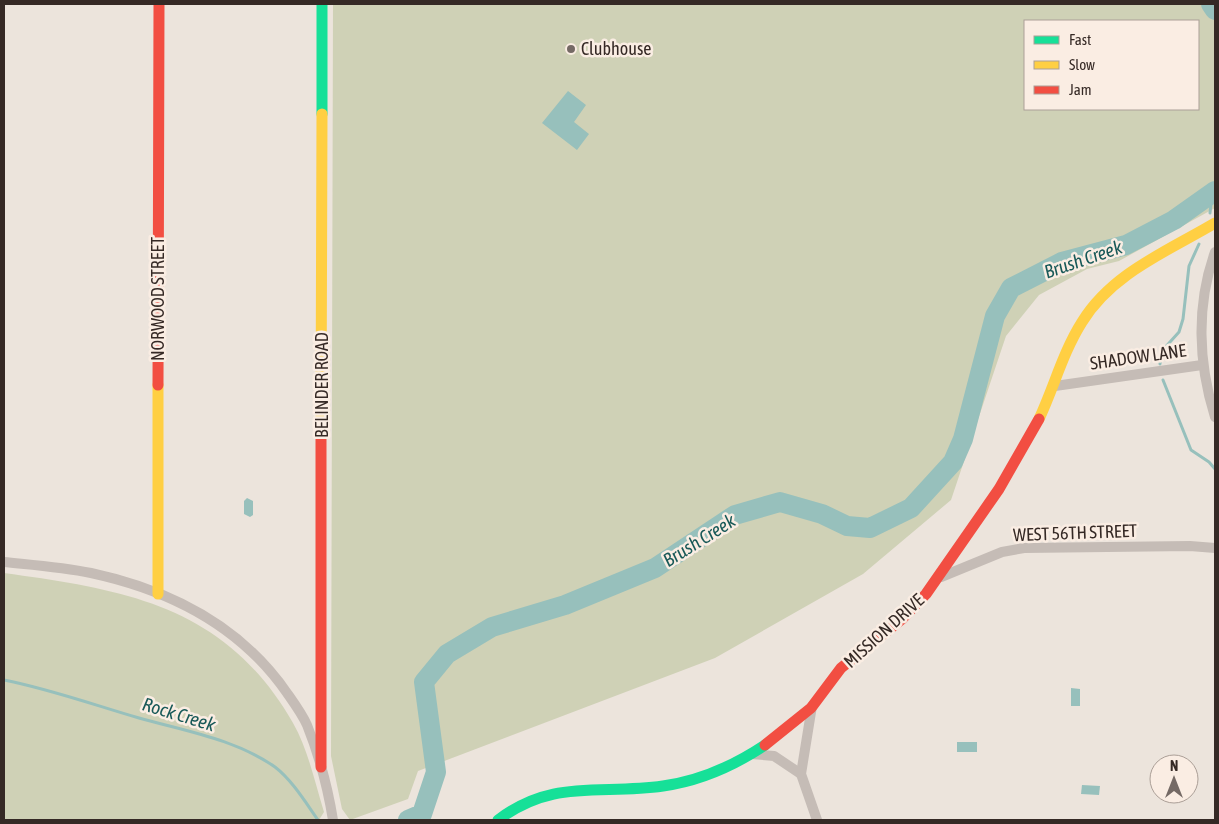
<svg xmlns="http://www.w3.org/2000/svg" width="1219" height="824" viewBox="0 0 1219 824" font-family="'Asap Condensed',sans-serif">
<rect width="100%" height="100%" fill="#ece4dc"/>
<g fill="#cfd1b6" fill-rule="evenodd">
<path d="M 333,4 L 1215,4 L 1215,208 L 1119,261 L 1087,269 L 1039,295 L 1006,336 L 951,500 L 863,574 L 715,658 L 418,771 L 408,799 L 350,820 L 342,809 L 331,756 ZM 1025,21 L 1198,21 L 1198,109 L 1025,109 Z"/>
<path d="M 4,573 C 127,590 226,606 293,723 C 308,749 315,783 324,812 L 319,820 L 4,820 Z"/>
</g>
<g fill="#97c0bc">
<polygon points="568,91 586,105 574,122 589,134 577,150 542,123"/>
<polygon points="247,498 253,501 253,515 250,517 244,514 244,501"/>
<polygon points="1071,688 1080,689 1080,706 1071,706"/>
<rect x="957" y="742" width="20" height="10"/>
<polygon points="1082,785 1100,786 1099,795 1081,794"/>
</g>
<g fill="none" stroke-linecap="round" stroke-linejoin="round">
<g stroke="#97c0bc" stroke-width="3">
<polyline points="1210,213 1212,194"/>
<polyline points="1160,364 1161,352 1179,332 1183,319 1189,266 1199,244"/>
<polyline points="1163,380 1191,450 1209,462 1215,469"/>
<path d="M 4,680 C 50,689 94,705 139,718 C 185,731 235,739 275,767 C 292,780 306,803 318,820"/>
</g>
<g stroke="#97c0bc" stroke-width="20">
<polyline points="1211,4 1215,10"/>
<polyline points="408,820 422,814 436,772 424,682 447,654 492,627 565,605 655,568 735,515 780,502 822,514 847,526 870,528 911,508 953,462 963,439 995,316 1011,288 1062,262 1126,245 1174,220 1215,191"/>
</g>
<g stroke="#c5bcb6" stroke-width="10">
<path d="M 1215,252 C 1196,305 1198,363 1215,417"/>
<polyline points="1055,386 1202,365"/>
<path d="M 4,562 C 33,565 62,567 91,573 C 170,590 240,625 287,693 C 294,703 302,714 307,725 C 319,755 328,789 333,820"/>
<polyline points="941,577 1002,552 1024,548 1190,546 1215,548"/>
<polyline points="812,706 801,774 817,820"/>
<polyline points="752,754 774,756 801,774"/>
</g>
<g stroke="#16e098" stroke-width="11">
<polyline points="322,114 322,4"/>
<path d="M 498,820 C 553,778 600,795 663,786 C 699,781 735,765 765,745"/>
</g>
<g stroke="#ffcf43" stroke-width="11">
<path d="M 1039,419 C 1054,387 1063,352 1082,322 C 1112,273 1168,251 1215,223"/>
<polyline points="321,425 322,114"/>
<polyline points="158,594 158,385"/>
</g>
<g stroke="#f24e42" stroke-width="11">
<polyline points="158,385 159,4"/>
<polyline points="765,745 811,708 841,668 902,619 926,594 999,489 1039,419"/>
<polyline points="321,767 321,425"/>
</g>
</g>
<circle fill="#756a65" stroke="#faede3" stroke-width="2" cx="571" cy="49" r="5"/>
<g text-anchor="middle" stroke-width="5" stroke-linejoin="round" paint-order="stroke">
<g font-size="18" fill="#352925" stroke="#faede3" text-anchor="start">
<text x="581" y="55">Clubhouse</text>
</g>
<g font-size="18" fill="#352925" stroke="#faede3">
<text transform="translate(158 299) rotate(-90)" y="6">NORWOOD STREET</text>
<text transform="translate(1138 357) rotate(-8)" y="6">SHADOW LANE</text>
<text transform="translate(322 385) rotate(-90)" y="6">BELINDER ROAD</text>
<text transform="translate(1075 533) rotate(-2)" y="6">WEST 56TH STREET</text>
<text transform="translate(884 631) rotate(-42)" y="6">MISSION DRIVE</text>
</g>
<g font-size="19" font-style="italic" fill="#185958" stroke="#faede3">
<text transform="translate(1083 259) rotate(-19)" y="7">Brush Creek</text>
<text transform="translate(699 540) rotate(-32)" y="7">Brush Creek</text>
<text transform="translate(179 714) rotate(17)" y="7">Rock Creek</text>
</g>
</g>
<rect width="1219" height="824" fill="none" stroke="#352925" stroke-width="10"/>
<rect x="1024" y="20" width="175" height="90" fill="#faede3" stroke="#ab9f97"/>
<rect x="1034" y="36" width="25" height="8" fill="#16e098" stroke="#ab9f97"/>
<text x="1069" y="45" font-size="15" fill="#352925">Fast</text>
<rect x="1034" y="61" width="25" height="8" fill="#ffcf43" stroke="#ab9f97"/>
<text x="1069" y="70" font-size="15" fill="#352925">Slow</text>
<rect x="1034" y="86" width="25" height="8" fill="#f24e42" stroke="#ab9f97"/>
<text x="1069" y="95" font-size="15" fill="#352925">Jam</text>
<g transform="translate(1174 779)"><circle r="24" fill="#faede3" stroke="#ab9f97"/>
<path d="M0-4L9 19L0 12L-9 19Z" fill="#756a65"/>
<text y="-8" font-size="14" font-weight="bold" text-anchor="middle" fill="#352925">N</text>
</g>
</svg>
